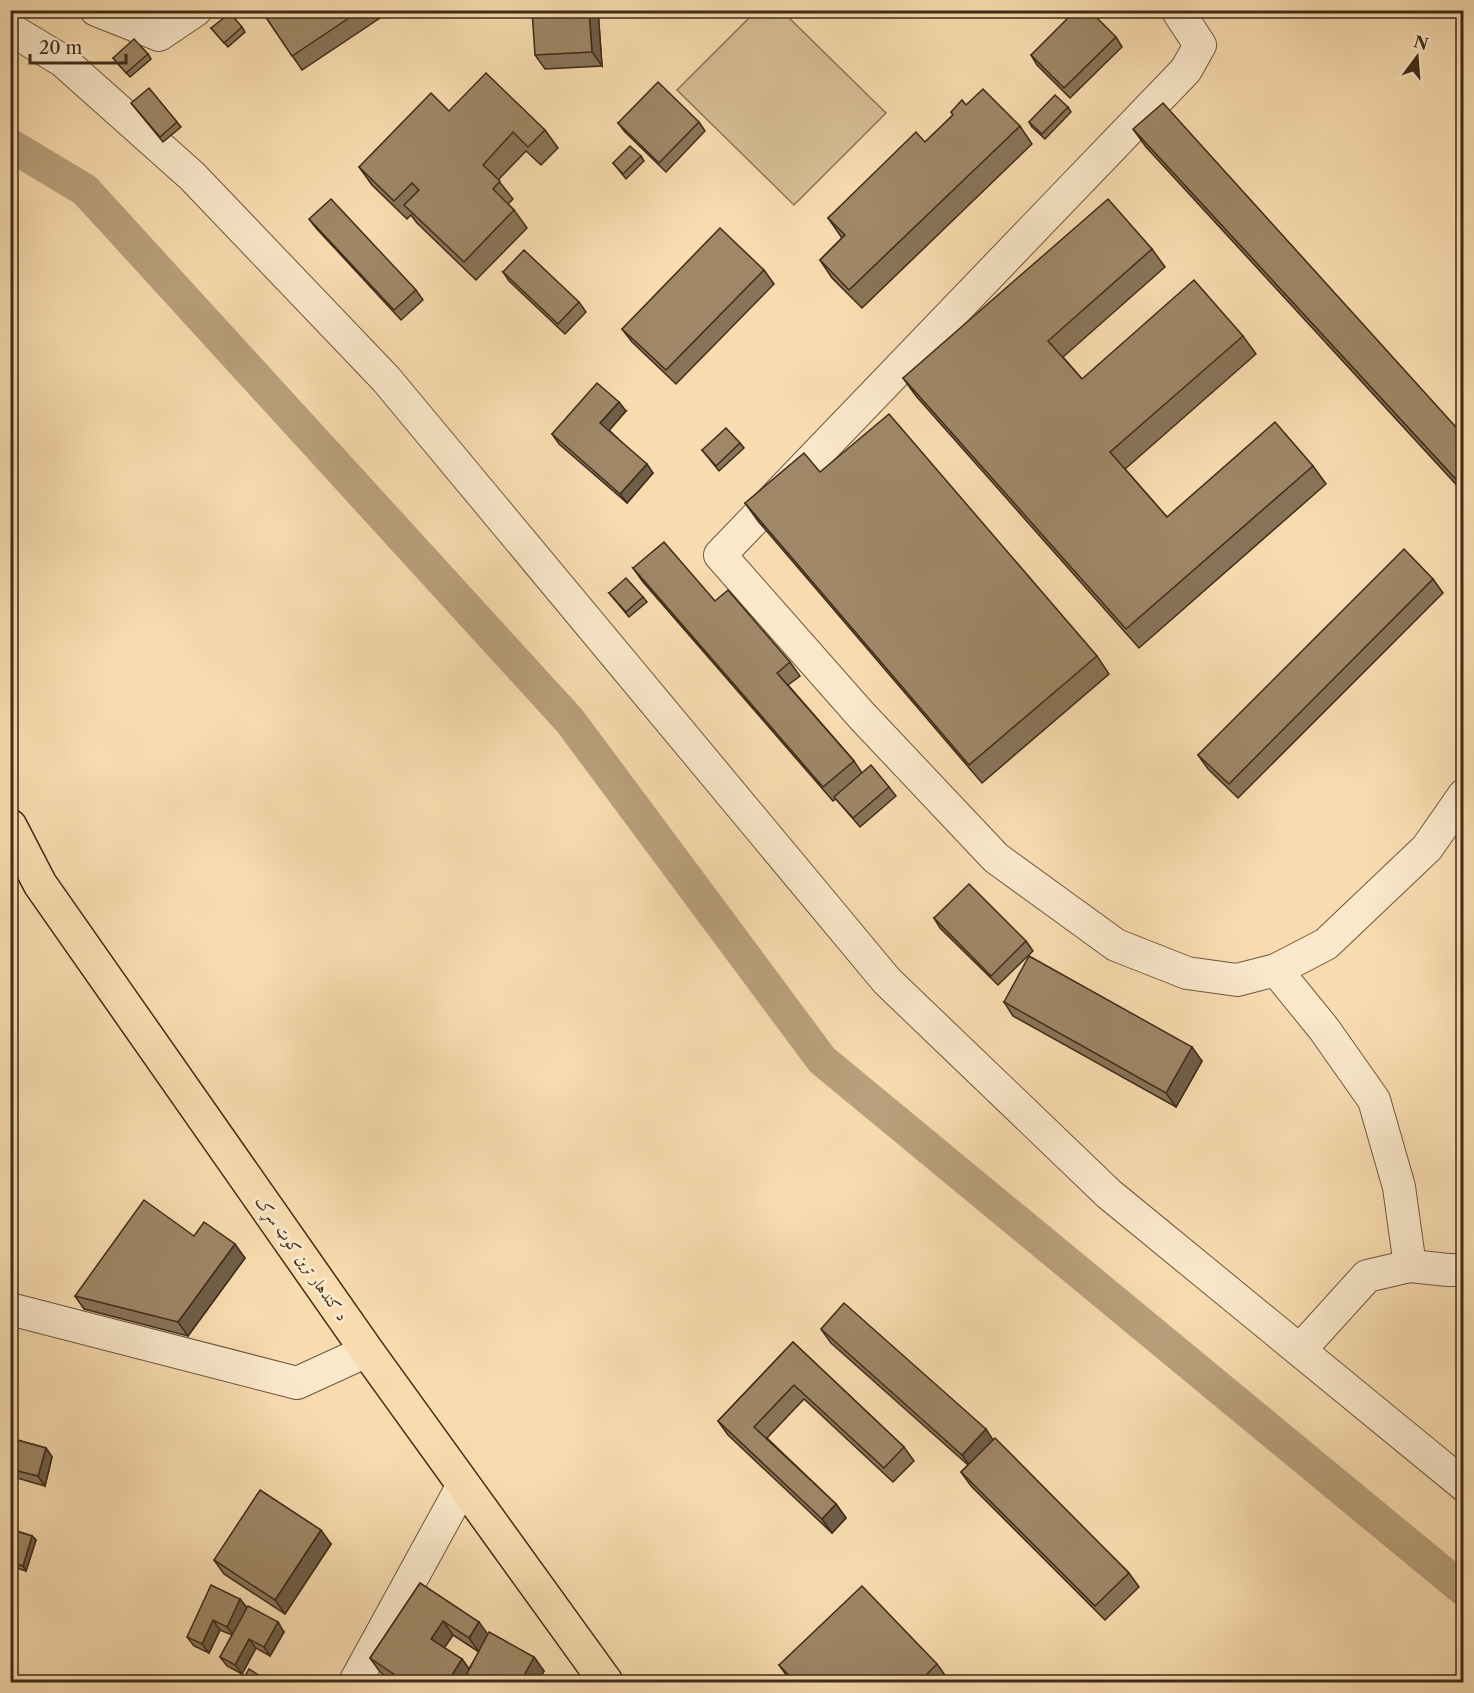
<svg xmlns="http://www.w3.org/2000/svg" width="1474" height="1693" viewBox="0 0 1474 1693" font-family="'Libre Caslon Text',Amiri,serif">
<rect width="100%" height="100%" fill="#f8dcaf"/>
<filter id="stains"><feTurbulence type="fractalNoise" baseFrequency=".00333" numOctaves="4"/><feColorMatrix values="0 0 0 0 .2 0 0 0 0 .09 0 0 0 0 .02 0 0 0 .5 -.17"/></filter>
<radialGradient id="worn" r=".72"><stop offset=".6" stop-color="#630" stop-opacity="0"/><stop offset="1" stop-color="#630" stop-opacity=".3"/></radialGradient>
<polygon fill="#d8be96" stroke="#8b7458" stroke-width="1.5" points="756,11 782,11 886,113 794,205 677,90"/>
<g fill="none" stroke-linecap="round" stroke-linejoin="round">
<polyline stroke="#b9a07c" stroke-width="33" points="10,145 85,190 570,721 822,1060 1464,1590"/>
<defs>
<g id="minor">
<polyline points="96,10 159,35 196,10"/>
<polyline points="1179,13 1200,45 1186,70 720,555 862,716 996,858 1116,945 1187,973 1237,980 1276,970 1326,944 1427,848 1464,795"/>
<polyline points="10,29 63,61 192,176 386,379 887,981 1109,1194 1464,1485"/>
<polyline points="1276,970 1324,1029 1374,1100 1399,1187 1410,1266"/>
<polyline points="10,1309 297,1383 367,1351"/>
<polyline points="1300,1350 1367,1276 1410,1266 1448,1270 1464,1270"/>
<polyline points="355,1682 463,1485"/>
</g>
<polyline id="major" points="10,826 40,884 367,1351 606,1682"/>
</defs>
<use href="#minor" stroke="#6c573e" stroke-width="34"/>
<use href="#major" stroke="#3e2b19" stroke-width="36"/>
<use href="#minor" stroke="#fae8cb" stroke-width="32"/>
<use href="#major" stroke="#f8dcaf" stroke-width="33"/>
</g>
<g fill="#897459" stroke="#3e2b19" stroke-width="1.5" fill-rule="evenodd">
<polygon points="261,10 392,10 302,70"/>
<polygon points="598,10 602,66 545,69 535,55"/>
<polygon points="242,27 245,32 228,47 211,28"/>
<polygon points="1116,37 1122,47 1070,98 1037,65 1031,55"/>
<polygon points="148,54 151,59 130,77 113,58"/>
<polygon points="131,103 177,122 181,127 163,142"/>
<polygon points="966,105 1020,126 1032,144 862,308 832,278 820,260 842,238 828,218 925,142 953,115 951,112"/>
<polygon points="1068,107 1071,112 1045,139 1032,127 1029,122"/>
<polygon points="449,111 545,130 558,148 541,165 526,151 498,180 513,199 508,204 514,210 527,228 476,280 417,223 411,215 407,219 372,185 359,167"/>
<polygon points="699,122 705,131 666,172 625,132 618,123"/>
<polygon points="1133,129 1464,436 1464,493 1146,147"/>
<polygon points="641,156 644,161 626,179 613,163"/>
<polygon points="309,219 416,290 423,300 401,320 316,228"/>
<polygon points="1152,249 1165,267 1063,357 1082,379 1243,336 1256,354 1125,469 1167,517 1313,466 1326,484 1139,648 916,396 903,378"/>
<polygon points="764,270 774,284 676,384 632,342 622,329"/>
<polygon points="503,272 579,302 586,312 565,334 509,281"/>
<polygon points="626,411 609,430 653,473 627,503 559,444 552,434"/>
<polygon points="740,443 744,448 719,471 702,450"/>
<polygon points="820,472 1097,656 1109,674 982,783 758,521 745,503"/>
<polygon points="633,568 715,601 790,662 800,676 788,685 854,761 862,773 889,787 896,796 860,827 836,799 833,801 643,582"/>
<polygon points="1433,579 1443,593 1238,798 1208,769 1198,755"/>
<polygon points="609,593 643,597 647,602 629,617"/>
<polygon points="934,918 1026,941 1033,951 998,985 940,928"/>
<polygon points="1004,1002 1202,1061 1176,1107 1013,1016"/>
<polygon points="194,1236 245,1258 188,1336 84,1309 75,1296"/>
<polygon points="821,1329 993,1440 1129,1573 1139,1587 1105,1620 971,1486 961,1472 968,1465 831,1343"/>
<polygon points="793,1342 904,1447 914,1461 893,1482 804,1399 767,1438 836,1504 846,1518 832,1533 728,1435 718,1421"/>
<polygon points="10,1438 46,1448 52,1457 45,1486 10,1476"/>
<polygon points="10,1529 32,1536 36,1540 26,1571 10,1566"/>
<polygon points="331,1544 285,1614 224,1574 214,1560"/>
<path d="M 420,1583 L 488,1635 L 534,1657 L 544,1671 L 537,1683 L 395,1683 L 380,1672 L 370,1658 ZM 453,1635 L 479,1652 L 469,1669 L 462,1659 L 444,1648 Z"/>
<polygon points="240,1599 247,1608 284,1632 270,1656 256,1648 242,1674 227,1666 220,1657 232,1635 220,1630 209,1653 194,1646 187,1637"/>
<polygon points="937,1664 947,1678 942,1683 792,1683 779,1665"/>
</g>
<g fill="#6f5e48" stroke="#3e2b19" stroke-width="1.5">
<polygon points="589,10 598,10 602,66 592,52"/>
<polygon points="1017,10 1023,10 1019,15"/>
<polygon points="619,402 626,411 607,433 600,423"/>
<polygon points="647,464 653,473 627,503 620,494"/>
<polygon points="1192,1047 1202,1061 1176,1107 1166,1093"/>
<polygon points="235,1244 245,1258 188,1336 178,1322"/>
<polygon points="986,1429 995,1443 972,1469 962,1455"/>
<polygon points="46,1448 52,1457 45,1486 38,1476"/>
<polygon points="836,1504 846,1518 832,1533 822,1519"/>
<polygon points="321,1530 331,1544 285,1614 275,1600"/>
<polygon points="32,1536 36,1540 26,1571 23,1566"/>
<polygon points="14,1599 17,1604 13,1619 10,1616 10,1610"/>
<polygon points="240,1599 247,1608 234,1636 227,1627"/>
<polygon points="213,1620 220,1630 209,1653 202,1644"/>
<polygon points="443,1621 453,1635 441,1653 431,1639"/>
<polygon points="278,1622 284,1632 270,1656 264,1647"/>
<polygon points="479,1622 489,1636 479,1652 469,1638"/>
<polygon points="249,1639 256,1648 242,1674 235,1665"/>
<polygon points="534,1657 544,1671 537,1683 520,1683"/>
<polygon points="462,1659 472,1673 466,1683 447,1683"/>
</g>
<g fill="#9f8767" stroke="#3e2b19" stroke-width="1.5">
<polygon points="261,10 361,10 292,56"/>
<polygon points="532,10 589,10 592,52 535,55"/>
<polygon points="1076,10 1089,10 1116,37 1064,88 1031,55"/>
<polygon points="230,13 242,27 224,43 211,28"/>
<polygon points="134,39 148,54 126,73 113,58"/>
<polygon points="486,73 545,130 528,147 513,132 483,165 500,181 493,189 514,210 464,262 404,205 419,190 412,183 394,201 359,167 431,93 449,111"/>
<polygon points="658,82 699,122 659,163 618,123"/>
<polygon points="149,88 177,122 160,137 131,103"/>
<polygon points="983,89 1020,126 849,290 820,260 845,235 828,218 916,132 925,142 953,115 951,112 962,100 966,105"/>
<polygon points="1055,95 1068,107 1042,134 1029,122"/>
<polygon points="1163,103 1464,436 1464,488 1133,129"/>
<polygon points="630,146 641,156 623,174 613,163"/>
<polygon points="331,199 416,290 394,310 309,219"/>
<polygon points="1108,199 1152,249 1048,341 1082,379 1194,280 1243,336 1110,452 1167,517 1275,422 1313,466 1126,629 903,378"/>
<polygon points="720,228 764,270 666,370 622,329"/>
<polygon points="524,250 579,302 558,324 503,272"/>
<polygon points="597,383 619,402 600,423 647,464 620,494 552,434"/>
<polygon points="889,414 1097,656 969,765 745,503 804,453 820,472"/>
<polygon points="726,428 740,443 716,466 702,450"/>
<polygon points="664,542 715,601 728,590 790,662 777,673 854,761 823,787 633,568"/>
<polygon points="1404,549 1433,579 1229,784 1198,755"/>
<polygon points="626,578 643,597 626,612 609,593"/>
<polygon points="871,765 889,787 853,818 834,797"/>
<polygon points="969,884 1026,941 991,976 934,918"/>
<polygon points="1029,956 1192,1047 1166,1093 1004,1002"/>
<polygon points="144,1200 194,1236 204,1222 235,1244 178,1322 75,1296"/>
<polygon points="844,1303 986,1429 962,1455 821,1329"/>
<polygon points="793,1342 904,1447 884,1468 794,1385 754,1427 836,1504 822,1519 718,1421"/>
<polygon points="10,1438 46,1448 38,1476 10,1469"/>
<polygon points="995,1438 1129,1573 1095,1606 961,1472"/>
<polygon points="260,1490 321,1530 275,1600 214,1560"/>
<polygon points="10,1529 32,1536 23,1566 10,1562"/>
<polygon points="420,1583 479,1622 469,1638 443,1621 431,1639 462,1659 447,1683 407,1683 370,1658"/>
<polygon points="211,1585 240,1599 227,1627 213,1620 202,1644 187,1637"/>
<polygon points="862,1586 937,1664 918,1683 796,1683 779,1665"/>
<polygon points="10,1598 14,1599 10,1610"/>
<polygon points="248,1606 278,1622 264,1647 249,1639 235,1665 220,1657"/>
<polygon points="489,1632 534,1657 520,1683 462,1683"/>
<polygon points="249,1669 271,1683 241,1683"/>
</g>
<g text-anchor="middle" stroke-width="6" stroke-linejoin="round" paint-order="stroke">
<g font-size="16" fill="#3e2b19" stroke="#fae8cb">
<text transform="translate(302 1258) rotate(55)" y="6">د کندهار ترين کوټ سړک</text>
</g>
</g>
<rect width="1474" height="1693" fill="none" stroke="#f8dcaf" stroke-width="36"/>
<rect x="12" y="12" width="1450" height="1669" fill="none" stroke="#3e2b19" stroke-width="3"/>
<rect x="18" y="18" width="1438" height="1657" fill="none" stroke="#3e2b19" stroke-width="1.5"/>
<g transform="translate(1417 57) rotate(16)" stroke="#fae8cb" stroke-width="4.5" paint-order="stroke">
<path d="M0-4.5L10 22L0 15L-10 22Z" fill="#3e2b19"/>
<text y="-9" font-size="16" font-weight="bold" text-anchor="middle" fill="#3e2b19">N</text>
</g>
<path d="M30 54v9h96v-9" fill="none" stroke="#3e2b19" stroke-width="3"/>
<text x="39" y="54" font-size="18" fill="#3e2b19" stroke="#fae8cb" stroke-width="4.5" paint-order="stroke">20 m</text>
<rect width="100%" height="100%" filter="url(#stains)"/>
<rect width="100%" height="100%" fill="url(#worn)"/>
</svg>
